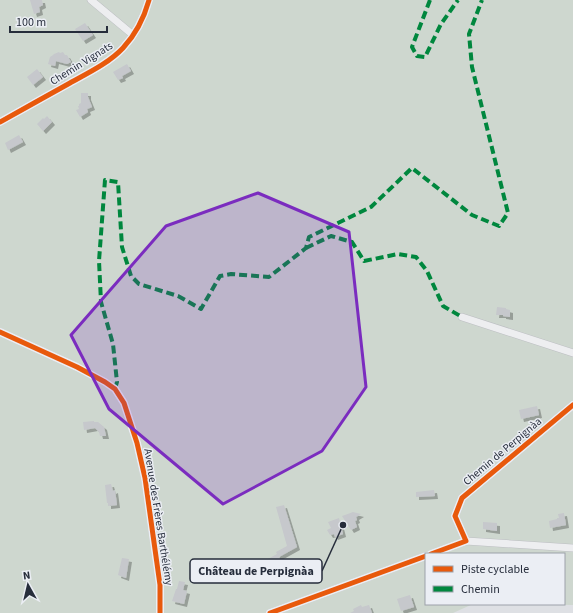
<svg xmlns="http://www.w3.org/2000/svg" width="573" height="613" viewBox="0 0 573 613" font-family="'Source Sans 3',sans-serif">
<defs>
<filter id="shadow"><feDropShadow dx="3" dy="3" stdDeviation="0" flood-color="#0004"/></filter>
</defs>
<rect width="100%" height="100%" fill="#dee0e4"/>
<polygon fill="#ced7cf" points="0,0 573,0 573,605 503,604 564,604 564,554 426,554 426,604 473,604 453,613 0,613"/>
<g fill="#c6c8cc" filter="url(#shadow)">
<polygon points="30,0 42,0 43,5 39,7 40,12 34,14"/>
<polygon points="85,23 93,35 83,41 75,29"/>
<polygon points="59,52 60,53 63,52 65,55 67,55 71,62 67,64 56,61 55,66 48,64 50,57 53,55 54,54"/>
<polygon points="127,64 131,71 122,76 123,78 118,80 113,72"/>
<polygon points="37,69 43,77 33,85 27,77"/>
<polygon points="81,93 88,93 88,97 92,107 87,109 88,112 80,117 76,110 79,109 78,106 79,106 79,104 81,103"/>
<polygon points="47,116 52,122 43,131 37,124 43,118 44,119"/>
<polygon points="19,135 23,142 8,150 5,143"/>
<polygon points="497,307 506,308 506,309 510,310 510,317 503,316 503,315 496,315"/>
<polygon points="537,406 539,415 521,419 519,410"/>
<polygon points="94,421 94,422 98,422 104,427 106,436 100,436 99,432 95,428 84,430 83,422"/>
<polygon points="111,484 113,491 115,490 117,505 108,506 108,503 107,503 105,485"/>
<polygon points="434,490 435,496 416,497 416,492"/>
<polygon points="284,505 297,547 279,557 281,562 264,571 266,574 259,577 253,567 277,554 276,552 287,546 276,507"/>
<polygon points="353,512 361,514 356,517 357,520 355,521 357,527 351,530 342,516 345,515"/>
<polygon points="564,513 566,525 550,528 549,521 557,519 557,518 559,518 558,514"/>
<polygon points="339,518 343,534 335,537 334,534 330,535 327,530 331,528 328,522"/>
<polygon points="483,522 497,523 497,531 483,529"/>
<polygon points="122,558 129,559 126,578 118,575"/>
<polygon points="179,581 185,582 183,590 187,591 184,604 172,601 176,589 177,589"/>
<polygon points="410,595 414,607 401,611 397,599"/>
<polygon points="361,605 362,607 369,605 372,613 350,613 354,611 353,609"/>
</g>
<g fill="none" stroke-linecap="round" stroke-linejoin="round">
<defs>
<g id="minor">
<polyline points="91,0 133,35"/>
<path d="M 0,122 C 23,109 47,96 70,83 C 88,73 109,63 123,48 C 136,34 144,18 149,0"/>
<polyline points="462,317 573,353"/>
<polyline points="0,332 77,367 105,382 115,389 124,403 137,443 145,478 160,585 160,613"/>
<polyline points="466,541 455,516 462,498 573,405"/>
<polyline points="431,554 466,541 573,548"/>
<polyline points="270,613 426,556"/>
</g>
</defs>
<use href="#minor" stroke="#bcbec2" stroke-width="8"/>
<use href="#minor" stroke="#edeef0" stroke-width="7"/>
<g stroke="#00873e" stroke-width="4" stroke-dasharray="8 4" stroke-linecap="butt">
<polyline points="430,0 412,47 417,56 425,57 441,24 458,0"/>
<polyline points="306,248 331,236 352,242 364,261 398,254 416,257 427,271 443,306 462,317"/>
<polyline points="115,389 117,382 113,344 101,302 99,261 105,180 118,182 122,247 131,276 139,284 178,296 201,309 220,276 231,274 269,277 306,248 309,237 371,207 412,168 472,215 499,226 508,213 472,67 469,34 482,0"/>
</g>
<defs>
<g id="cycleway">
<path d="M 0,122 C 23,109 47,96 70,83 C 88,73 109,63 123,48 C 136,34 144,18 149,0"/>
<polyline points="0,332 77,367 105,382 115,389 124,403 137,443 145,478 160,585 160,613"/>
<polyline points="431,554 466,541 455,516 462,498 573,405"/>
<polyline points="270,613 426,556"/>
</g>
</defs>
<use href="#cycleway" stroke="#ebeef4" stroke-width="8"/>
<use href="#cycleway" stroke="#e8590c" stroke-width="5"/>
</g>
<path fill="#7b2cbf" fill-opacity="0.2" stroke="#7b2cbf" stroke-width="3" stroke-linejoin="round" d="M 258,193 L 349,232 L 366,387 L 322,451 L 223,504 L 109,409 L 71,335 L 166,226 Z"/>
<g text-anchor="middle" stroke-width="3" stroke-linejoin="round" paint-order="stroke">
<g font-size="11" fill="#262d3b" stroke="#ebeef4">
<text transform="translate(81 63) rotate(-32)" y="4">Chemin Vignats</text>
<text transform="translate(502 451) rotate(-40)" y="4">Chemin de Perpignàa</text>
<text transform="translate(159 517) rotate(81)" y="4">Avenue des Frères Barthélémy</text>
</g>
</g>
<path fill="none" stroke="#262d3b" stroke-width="1.5" d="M343 525L322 571"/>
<circle fill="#262d3b" stroke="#ebeef4" stroke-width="1.5" cx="343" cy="525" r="4"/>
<rect fill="#ebeef4" stroke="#262d3b" stroke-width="1.5" x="190" y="559" width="132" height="24" rx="4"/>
<g font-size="12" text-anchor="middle" font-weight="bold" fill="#262d3b">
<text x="256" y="575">Château de Perpignàa</text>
</g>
<rect x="425" y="553" width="140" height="52" fill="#ebeef4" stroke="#9ca1aa"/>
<rect x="433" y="566" width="20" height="6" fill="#e8590c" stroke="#9ca1aa"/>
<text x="461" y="573" font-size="12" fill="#262d3b">Piste cyclable</text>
<rect x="433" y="586" width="20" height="6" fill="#00873e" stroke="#9ca1aa"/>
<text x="461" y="593" font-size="12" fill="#262d3b">Chemin</text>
<g transform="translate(28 585) rotate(352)" stroke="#ebeef4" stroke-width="3" paint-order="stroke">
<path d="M0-3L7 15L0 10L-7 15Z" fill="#262d3b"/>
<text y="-6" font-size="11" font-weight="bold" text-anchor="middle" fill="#262d3b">N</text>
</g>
<path d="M10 26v6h97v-6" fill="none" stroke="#262d3b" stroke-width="2"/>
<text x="16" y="26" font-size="12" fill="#262d3b" stroke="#ebeef4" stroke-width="3" paint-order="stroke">100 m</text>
</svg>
